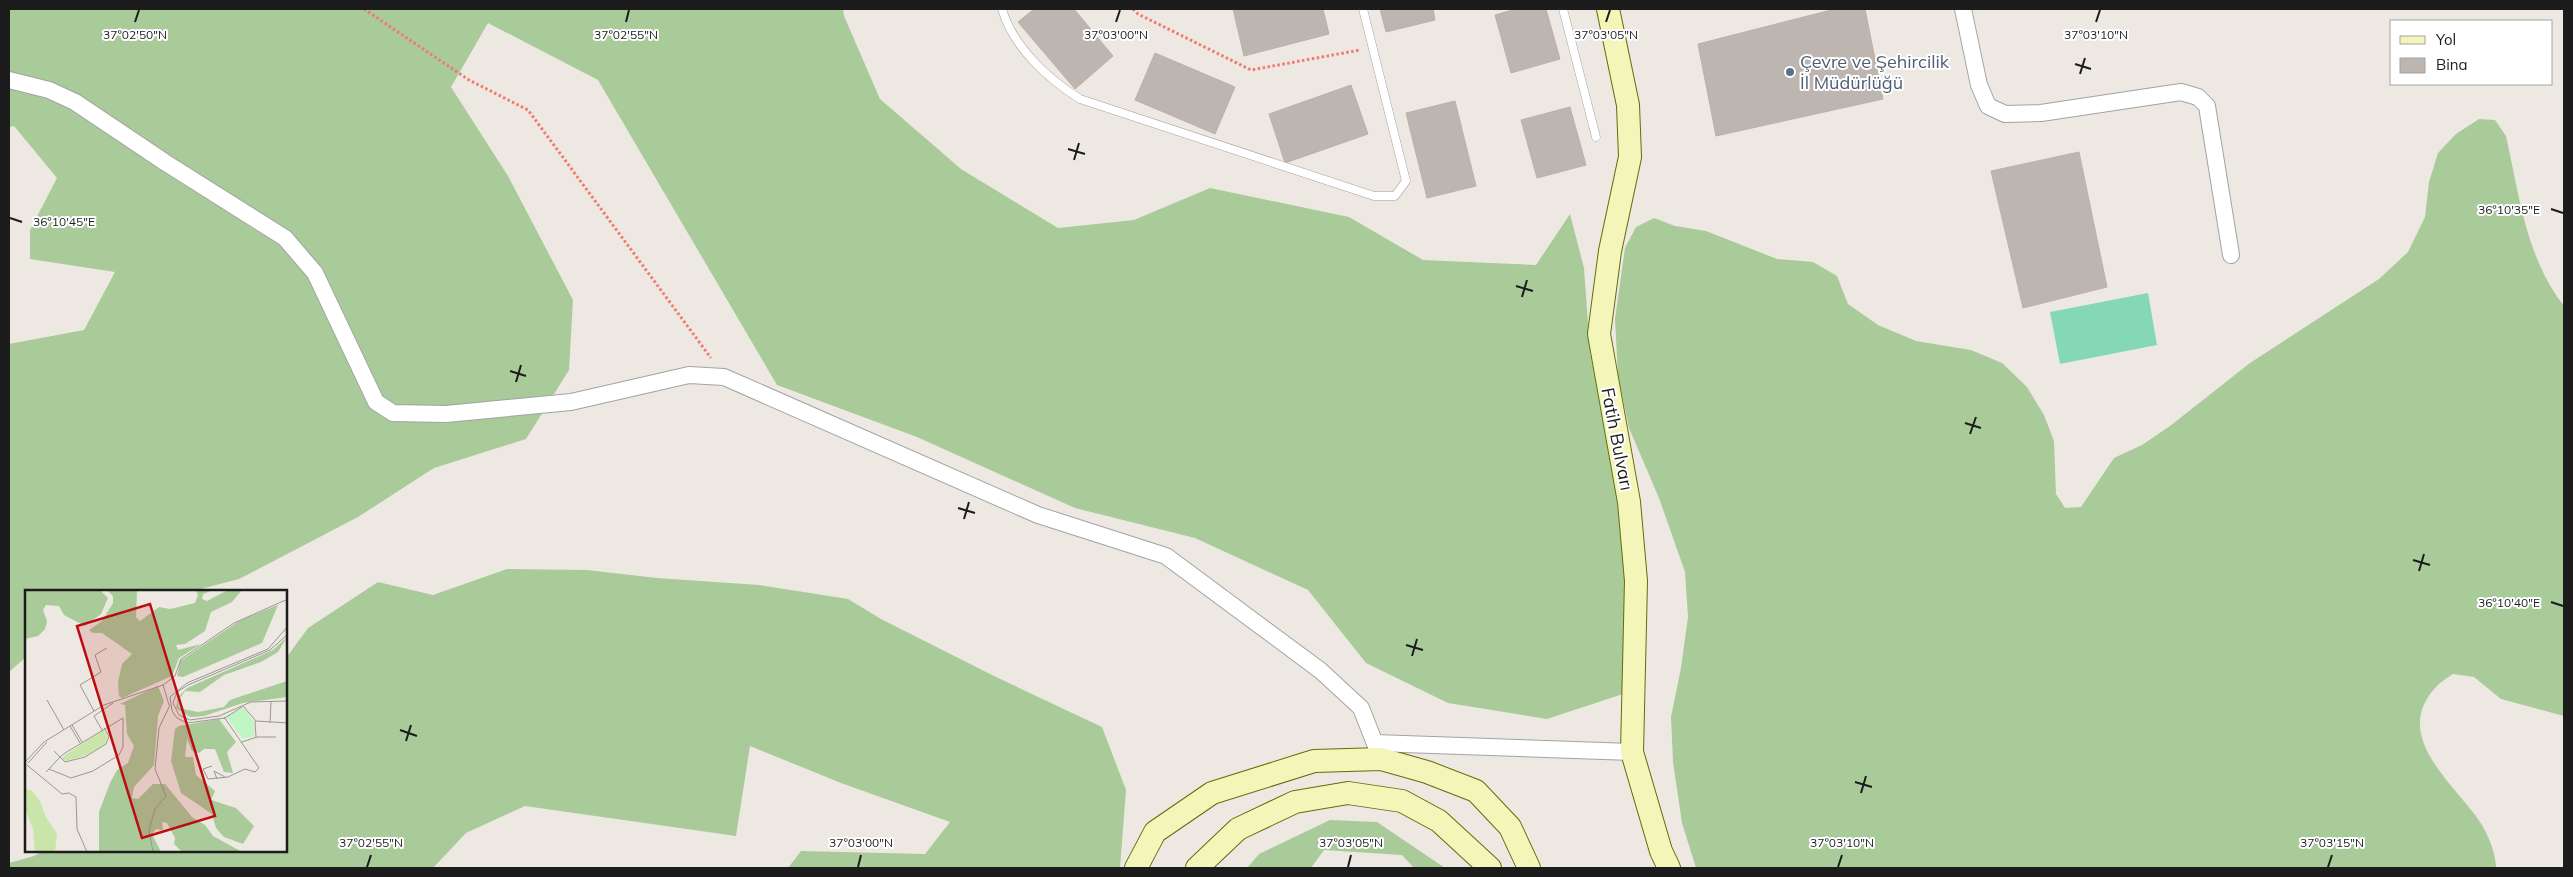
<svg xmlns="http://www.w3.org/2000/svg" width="2573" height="877" viewBox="0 0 2573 877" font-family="Mulish,sans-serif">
<rect width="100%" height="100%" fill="#ede9e2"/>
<g fill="#a9ca99">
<polygon points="9,9 843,9 844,16 880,99 961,169 1058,228 1134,220 1210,188 1349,217 1423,260 1536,265 1570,214 1584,268 1590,351 1615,485 1647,577 1635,690 1547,719 1448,703 1366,663 1308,590 1195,538 1075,508 917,437 777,385 598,80 488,23 451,87 508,176 573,300 569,370 526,439 434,468 358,517 239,579 193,591 26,591 26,657 9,672 9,344 84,330 115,272 30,259 30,230 57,178 14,126 9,127"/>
<path d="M 2479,119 L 2495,120 L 2506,136 C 2519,194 2526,258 2564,306 L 2564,716 L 2501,699 L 2474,677 L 2453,674 C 2447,678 2439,683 2435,688 C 2391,737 2455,784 2480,822 C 2488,834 2496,854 2496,868 L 1696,868 L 1682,823 L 1673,762 L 1671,717 L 1681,668 L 1688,617 L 1685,572 L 1659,498 L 1629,428 L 1618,376 L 1615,319 L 1625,248 L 1636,227 L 1654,218 L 1675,226 L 1706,231 L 1777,259 L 1813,262 L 1837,276 L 1848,304 L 1878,325 L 1916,341 L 1971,350 L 2002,363 L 2027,387 L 2044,415 L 2054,441 L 2056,494 L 2065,508 L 2081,507 L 2114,458 L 2142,445 L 2170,426 L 2250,363 L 2379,279 L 2408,252 L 2425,217 L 2429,182 L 2438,153 L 2456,134 Z"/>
<polygon points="507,569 587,570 657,578 759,585 848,599 881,619 994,676 1102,727 1126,790 1120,868 788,868 801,851 925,854 950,822 841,783 750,746 736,836 525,806 466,833 433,868 9,868 9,863 34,856 43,851 286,851 286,658 308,628 378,582 433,595"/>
<polygon points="1330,820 1377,822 1445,868 1414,868 1402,855 1324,850 1311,868 1247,868 1259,854"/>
</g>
<polygon fill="#84d8b6" points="2148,293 2157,345 2060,364 2050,312"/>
<g fill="#bdb5af" stroke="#beb0a6">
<polygon points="1034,9 1074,9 1113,56 1075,89 1018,22"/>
<polygon points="1233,9 1323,9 1329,34 1244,56"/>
<polygon points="1380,9 1433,9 1435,20 1386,32"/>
<polygon points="1516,9 1546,9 1560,59 1511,73 1495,15"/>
<polygon points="1835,9 1865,9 1883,99 1716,136 1698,44"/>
<polygon points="1155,53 1235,87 1215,134 1135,100"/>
<polygon points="1351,85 1368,134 1285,163 1269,114"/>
<polygon points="1455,101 1476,186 1427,198 1406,113"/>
<polygon points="1570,107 1586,165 1537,178 1521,120"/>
<polygon points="2079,152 2107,287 2023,308 1991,171"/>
</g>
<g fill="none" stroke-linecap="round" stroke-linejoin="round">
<defs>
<g id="lane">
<path d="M 1002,9 C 1013,47 1048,79 1080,99 L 1374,196 L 1395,196 L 1406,181 L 1363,9"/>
<polyline points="1563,9 1596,137"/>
</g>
<g id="street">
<polyline points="1963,9 1979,85 1988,106 2005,114 2041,113 2181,92 2198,97 2207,106 2231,255"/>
<polyline points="9,80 49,90 75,102 166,163 285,238 315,273 376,402 393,413 446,414 571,402 689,375 724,377 1038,515 1166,556 1321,671 1361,708 1381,759"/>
<polyline points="1375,743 1632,752"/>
</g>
<g id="secondary">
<polyline points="1608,9 1628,105 1630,157 1610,251 1599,334 1629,502 1636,581 1632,752 1661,851 1669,868"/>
<polyline points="1136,868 1155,832 1212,793 1314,761 1381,759 1427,772 1476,791 1510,827 1529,868"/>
<polyline points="1197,868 1238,829 1295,802 1348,793 1402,801 1439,821 1490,868"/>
</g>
</defs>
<use href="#lane" stroke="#a3a3a3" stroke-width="9"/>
<use href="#street" stroke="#a3a3a3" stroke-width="18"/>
<use href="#secondary" stroke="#646c0a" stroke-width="24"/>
<g stroke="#f2796f" stroke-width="3" stroke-dasharray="2.5 2.5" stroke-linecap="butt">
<polyline points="364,9 469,80 528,110 711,358"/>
<polyline points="1133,9 1138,14 1251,70 1360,50"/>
</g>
<use href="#lane" stroke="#fff" stroke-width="8"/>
<use href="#street" stroke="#fff" stroke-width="16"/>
<use href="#secondary" stroke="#f4f5b8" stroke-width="22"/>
</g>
<path fill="none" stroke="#1c1c1c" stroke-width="2" d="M 135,22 L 139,10M 626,22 L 629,10M 1116,22 L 1120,10M 1606,22 L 1610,10M 2096,22 L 2100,10M 2075,64 L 2091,69M 2080,74 L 2085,58M 1068,149 L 1085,154M 1074,160 L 1079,143M 2551,209 L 2563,213M 10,218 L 22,222M 1516,286 L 1533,291M 1522,297 L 1527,280M 510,371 L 526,376M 516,382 L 521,365M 1965,423 L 1981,428M 1970,434 L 1976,417M 958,508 L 975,513M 964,519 L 969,502M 2413,560 L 2430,565M 2419,571 L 2424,554M 2551,602 L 2563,606M 1406,645 L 1423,650M 1412,656 L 1417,639M 400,730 L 417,736M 406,741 L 411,725M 1855,782 L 1872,787M 1861,793 L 1866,776M 367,867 L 371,855M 858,867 L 861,855M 1348,867 L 1351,855M 1838,867 L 1842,855M 2328,867 L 2332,855"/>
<circle fill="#5c6f8a" stroke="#fff" stroke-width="2" cx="1790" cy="72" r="5"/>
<g text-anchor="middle" stroke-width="4" stroke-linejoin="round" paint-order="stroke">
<g font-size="18" fill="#4e5e75" stroke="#fff" text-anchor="start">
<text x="1800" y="68">Çevre ve Şehircilik<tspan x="1800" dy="21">İl Müdürlüğü</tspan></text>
</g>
<g font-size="18" fill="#1c1c1c" stroke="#fff">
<text transform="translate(1617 439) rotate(79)" y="6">Fatih Bulvarı</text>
</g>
</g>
<g transform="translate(25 590)">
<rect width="262" height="262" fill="#ede9e2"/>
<path d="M 78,140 L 83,145 L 80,154 L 62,165 L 40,171 L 36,168 ZM 0,199 L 6,200 L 15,211 L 21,227 L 32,244 L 30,262 L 10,262 L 8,239 L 0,219 Z" fill="#c9e5aa"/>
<path d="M 0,0 L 75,0 L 83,8 L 76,24 L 60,36 L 39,25 L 34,16 L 21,15 L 18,20 L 22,31 L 20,39 L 13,46 L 0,49 ZM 82,0 L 112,0 L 111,27 L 115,31 L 134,17 L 145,19 L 170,13 L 173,5 L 171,0 L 188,0 L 178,4 L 177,9 L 182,11 L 203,0 L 217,0 L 207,12 L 186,22 L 180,41 L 160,54 L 151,55 L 153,60 L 176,54 L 154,68 L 147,86 L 97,108 L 94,106 L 93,92 L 97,74 L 107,64 L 77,43 L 68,43 L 64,40 L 77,31 L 88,13 L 88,6 ZM 253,15 L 237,53 L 158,87 L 152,86 L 155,71 L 214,31 ZM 262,47 L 253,62 L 236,72 L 199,85 L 175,102 L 160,101 L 153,111 L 154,118 L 173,122 L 199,117 L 205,110 L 262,91 L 262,107 L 218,113 L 179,126 L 165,127 L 151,118 L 153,107 L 162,98 L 248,60 ZM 133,96 L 139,111 L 133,126 L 129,175 L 109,197 L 107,208 L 113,209 L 128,194 L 140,194 L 167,227 L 180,235 L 188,246 L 217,262 L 157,262 L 149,254 L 150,248 L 142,233 L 137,232 L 138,240 L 131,239 L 127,244 L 136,262 L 74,262 L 74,222 L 85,193 L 92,180 L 103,173 L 109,156 L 102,144 L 100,115 L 95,114 ZM 194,129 L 211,152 L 202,162 L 208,183 L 199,182 L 190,159 L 179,159 L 174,163 L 167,161 L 162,149 L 160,167 L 168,167 L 171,185 L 190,201 L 186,210 L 211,218 L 229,236 L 218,254 L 199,247 L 191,238 L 187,224 L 156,203 L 146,171 L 150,139 L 154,136 Z" fill="#a9ca99"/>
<path d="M 219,118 L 229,132 L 229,146 L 218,149 L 201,126 Z" fill="#c0f6c3"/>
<path fill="none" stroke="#999793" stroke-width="1" d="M 263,44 L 245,60 L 163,95 L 152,102 L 148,113 L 154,125 L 165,130 L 194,126 L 226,112 L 263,111M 138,95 L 144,115M 22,110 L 39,140M 218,116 L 231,131 L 263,133M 217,117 L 200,128 L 162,133 L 152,128 L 147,121 L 145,107 L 162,93 L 243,59 L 263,36M 69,121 L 55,95 L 76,82 L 70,65 L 82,58M 230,131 L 231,147M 245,133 L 246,112M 47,135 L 57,152M 45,136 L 55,153M 77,140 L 69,126 L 88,113M 217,152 L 232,147 L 251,147M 29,161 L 40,172 L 60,167 L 81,154 L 84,146 L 79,138M 1,171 L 19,152 L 79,115 L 138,95 L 150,86 L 156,69 L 209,33 L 263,9M 3,173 L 22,152M 2,175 L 37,204 L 44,203 L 51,207 L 52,239 L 62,262M 187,176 L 178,179 L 183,189 L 203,187 L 220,179 L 230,182 L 234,178 L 199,127M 21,182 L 24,179 L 35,167 L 40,163 L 98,128 L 98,157 L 94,165 L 68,181 L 46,188 L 24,179M 192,189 L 189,181 L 200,187M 128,262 L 124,240 L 130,219 L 141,206 L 130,179 L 134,138 L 145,115"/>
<path fill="#be0b0f" fill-opacity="0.15" stroke="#be0b0f" stroke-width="2.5" d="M 125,14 L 190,226 L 117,248 L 52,36 Z"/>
<rect width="262" height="262" fill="none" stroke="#1c1c1c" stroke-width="2.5"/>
</g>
<g font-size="12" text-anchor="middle" fill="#1c1c1c" stroke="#fff" stroke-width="4" stroke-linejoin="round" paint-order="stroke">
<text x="135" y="39">37°02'50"N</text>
<text x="626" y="39">37°02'55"N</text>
<text x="1116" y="39">37°03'00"N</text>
<text x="1606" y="39">37°03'05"N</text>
<text x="2096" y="39">37°03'10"N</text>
<text x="2509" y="214">36°10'35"E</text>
<text x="64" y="226">36°10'45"E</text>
<text x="2509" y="607">36°10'40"E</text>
<text x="371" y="847">37°02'55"N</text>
<text x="861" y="847">37°03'00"N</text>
<text x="1351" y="847">37°03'05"N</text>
<text x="1842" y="847">37°03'10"N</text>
<text x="2332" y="847">37°03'15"N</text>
</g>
<rect width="2573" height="877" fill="none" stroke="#1c1c1c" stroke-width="20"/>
<rect x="2390" y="20" width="162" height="65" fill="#ffffff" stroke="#a4a4a4"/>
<rect x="2400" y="36" width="25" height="8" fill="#f4f5b8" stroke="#a4a4a4"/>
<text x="2436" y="45" font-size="15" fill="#1c1c1c">Yol</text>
<rect x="2400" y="58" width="25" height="15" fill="#bdb5af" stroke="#a4a4a4"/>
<text x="2436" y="70" font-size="15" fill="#1c1c1c">Bina</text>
</svg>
